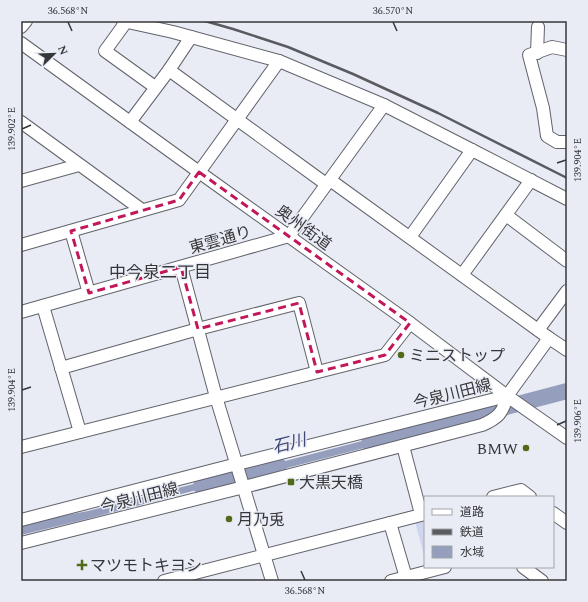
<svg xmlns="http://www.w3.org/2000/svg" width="588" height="602" viewBox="0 0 588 602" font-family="Spectral,'Noto Sans JP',serif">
<rect width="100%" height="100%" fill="#e9ecf5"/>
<polygon fill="#d0d6ef" points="425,519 425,559 415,522"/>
<g fill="#969ebe">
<polygon points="567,387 567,396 544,402 542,395"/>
<polygon points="389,434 391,441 260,475 258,468"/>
<polygon points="221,477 223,483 87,519 21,535 21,526 61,516 88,511"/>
</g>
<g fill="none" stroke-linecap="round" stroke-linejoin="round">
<g stroke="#969ebe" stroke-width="16">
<polyline points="369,443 567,391"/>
<polyline points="201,486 279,466"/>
</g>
<defs>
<g id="minor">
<polyline points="123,21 173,32 279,61 384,105 472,150 567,199"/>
<polyline points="126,22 105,51 155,87"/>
<polyline points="21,27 26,21"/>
<polyline points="21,43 199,172 410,323 507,396 567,438"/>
<polyline points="567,50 552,47 529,55 543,108 547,136 557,142 567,142"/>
<polyline points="537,53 538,27"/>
<polyline points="169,70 326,184"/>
<polyline points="21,122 142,210"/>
<polyline points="130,122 169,70 191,37"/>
<polyline points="330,180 549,338"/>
<polyline points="21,181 79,165"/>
<polyline points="506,215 567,261"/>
<polyline points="71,231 89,293"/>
<polyline points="410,237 472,150"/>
<polyline points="21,245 179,200 279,61"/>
<polyline points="181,267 216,397 272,581"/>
<polyline points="462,275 531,180"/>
<polyline points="43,306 80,432"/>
<polyline points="21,312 289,236 384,105"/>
<polyline points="538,330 567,291"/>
<polyline points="61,368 198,329 299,303 317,372"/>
<polyline points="403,446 421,514"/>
<polyline points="21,447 385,355 410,323"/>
<polyline points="493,497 521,490 530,497"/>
<polyline points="553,513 567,523"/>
<polyline points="21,520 237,464 507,396"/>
<polyline points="390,523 407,581"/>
<path d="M 21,543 L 244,487 L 482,425 C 498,418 503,413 507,396 L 549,338 L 567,350"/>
<polyline points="523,567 542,581"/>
<polyline points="164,581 425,514"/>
<polyline points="391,581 445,567"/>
</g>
</defs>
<use href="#minor" stroke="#61636b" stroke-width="14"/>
<use href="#minor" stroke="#fff" stroke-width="12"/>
<polyline stroke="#5a5b5f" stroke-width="2.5" points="205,21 233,29 288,47 353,74 438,113 567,178"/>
</g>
<path fill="none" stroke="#c2185b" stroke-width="3" stroke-dasharray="8 5" stroke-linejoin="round" d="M 199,172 L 410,323 L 385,355 L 317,372 L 299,303 L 198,329 L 181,267 L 89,293 L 71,231 L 179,200 Z"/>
<path fill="none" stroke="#36373a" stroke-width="1.5" d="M 68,22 L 72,31M 393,22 L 397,31M 22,129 L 31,125M 557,163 L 566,160M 22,390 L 31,387M 557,425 L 566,421M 301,571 L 305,580"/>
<g fill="#526918" stroke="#e9ecf5" stroke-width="1.5">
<circle cx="401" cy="355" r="4"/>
<circle cx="526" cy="448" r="4"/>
<rect x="287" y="478" width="8" height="8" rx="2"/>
<circle cx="229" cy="519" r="4"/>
<path d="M80 559h4v4h4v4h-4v4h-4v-4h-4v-4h4z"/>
</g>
<g text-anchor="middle" stroke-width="3" stroke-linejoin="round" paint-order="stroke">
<g font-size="16" fill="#36373a" stroke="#e9ecf5">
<text transform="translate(304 227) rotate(36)" y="6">奥州街道</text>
<text transform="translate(220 239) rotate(-16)" y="6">東雲通り</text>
<text transform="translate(452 393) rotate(-14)" y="6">今泉川田線</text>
<text transform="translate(139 497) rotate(-14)" y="6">今泉川田線</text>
</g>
<g font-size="16" fill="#36373a" stroke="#e9ecf5" text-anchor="start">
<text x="409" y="361">ミニストップ</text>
<text x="518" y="454" text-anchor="end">BMW</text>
<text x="299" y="488">大黒天橋</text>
<text x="237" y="525">月乃兎</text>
<text x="90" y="571">マツモトキヨシ</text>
</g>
<g font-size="17" fill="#36373a" stroke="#e9ecf5">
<text x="160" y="278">中今泉二丁目</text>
</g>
<g font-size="17" font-style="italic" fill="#3e4775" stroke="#e9ecf5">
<text transform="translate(289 443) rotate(-14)" y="6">石川</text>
</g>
</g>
<rect width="588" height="602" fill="none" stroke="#e9ecf5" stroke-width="44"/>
<rect x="424" y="496" width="130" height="72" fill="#e9ecf5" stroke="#a1a4aa"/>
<rect x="432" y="509" width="20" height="6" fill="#ffffff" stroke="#a1a4aa"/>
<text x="460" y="516" font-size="12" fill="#36373a">道路</text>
<rect x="432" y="529" width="20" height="6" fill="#5a5b5f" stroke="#a1a4aa"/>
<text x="460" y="536" font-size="12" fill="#36373a">鉄道</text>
<rect x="432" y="546" width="20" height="12" fill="#969ebe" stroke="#a1a4aa"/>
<text x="460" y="556" font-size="12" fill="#36373a">水域</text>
<g transform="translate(54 54) rotate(67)" stroke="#e9ecf5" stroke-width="3" paint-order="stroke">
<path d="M0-3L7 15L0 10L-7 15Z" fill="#36373a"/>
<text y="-6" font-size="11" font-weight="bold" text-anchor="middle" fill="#36373a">N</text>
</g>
<rect x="22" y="22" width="544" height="558" fill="none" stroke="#36373a" stroke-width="1.5"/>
<g font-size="10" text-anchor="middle" fill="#36373a">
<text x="68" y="14">36.568°N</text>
<text x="393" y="14">36.570°N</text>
<text transform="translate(11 129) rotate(-90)" y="4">139.902°E</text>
<text transform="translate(577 160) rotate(-90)" y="4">139.904°E</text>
<text transform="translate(11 390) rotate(-90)" y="4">139.904°E</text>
<text transform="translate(577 421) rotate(-90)" y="4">139.906°E</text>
<text x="305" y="594">36.568°N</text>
</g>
</svg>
